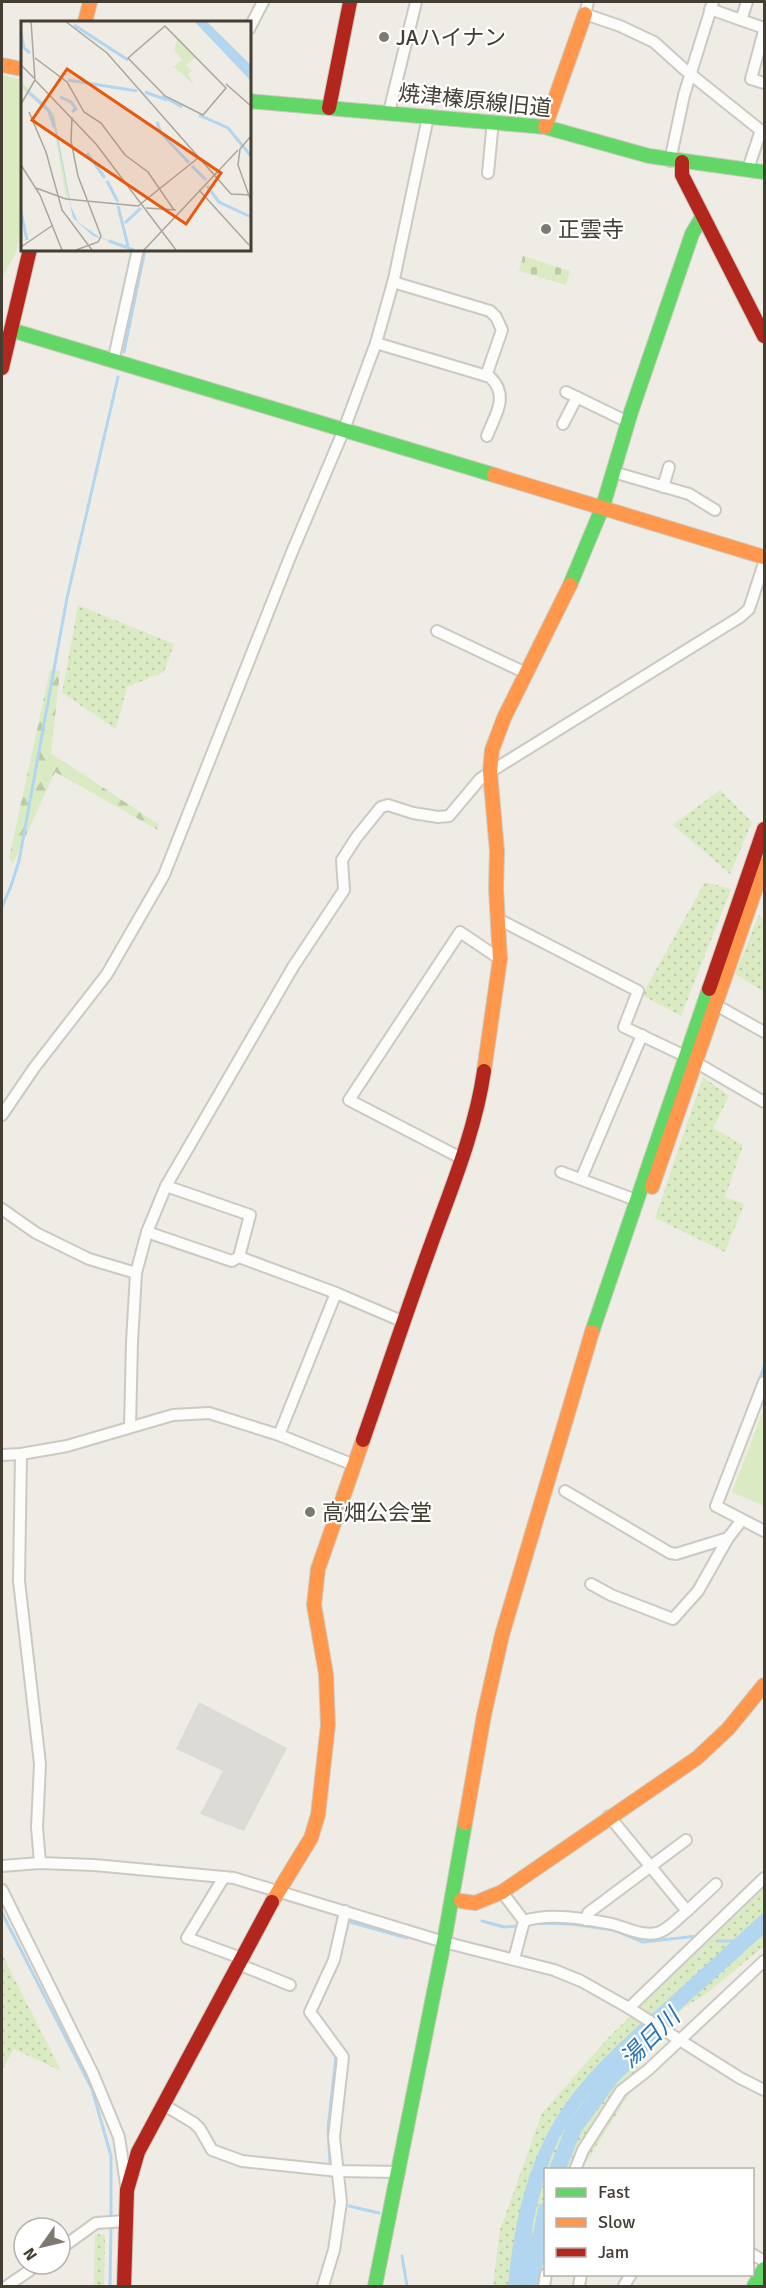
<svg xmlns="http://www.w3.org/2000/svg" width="766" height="2288" viewBox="0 0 766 2288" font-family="Signika,'Noto Sans JP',sans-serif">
<defs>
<pattern id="grass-dots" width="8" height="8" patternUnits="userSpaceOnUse" patternTransform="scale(1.5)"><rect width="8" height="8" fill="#daebc3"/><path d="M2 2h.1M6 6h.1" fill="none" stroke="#bccaa8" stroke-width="1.8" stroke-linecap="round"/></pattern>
<pattern id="forest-firs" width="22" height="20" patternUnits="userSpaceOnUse" patternTransform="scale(1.5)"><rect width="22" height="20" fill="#daebc3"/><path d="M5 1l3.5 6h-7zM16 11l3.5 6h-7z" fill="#bccaa8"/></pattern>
<pattern id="cemetery-stones" width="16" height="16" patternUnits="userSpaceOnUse" patternTransform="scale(1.5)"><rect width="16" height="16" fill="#daebc3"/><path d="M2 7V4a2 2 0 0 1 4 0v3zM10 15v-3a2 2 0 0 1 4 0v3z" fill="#bccaa8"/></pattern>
</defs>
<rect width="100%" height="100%" fill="#eeece5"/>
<g fill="url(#grass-dots)">
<polygon points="78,605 174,644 164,672 127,687 116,729 62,693"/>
<polygon points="720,790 752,822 730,874 673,825"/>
<polygon points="705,882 731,889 681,1016 642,995"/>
<polygon points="759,915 764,919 764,992 735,974"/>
<polygon points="703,1077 729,1096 713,1128 743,1145 725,1197 744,1204 725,1252 655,1218"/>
<polygon points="764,1888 764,1946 706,1994 686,2006 632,2057 642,2073 582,2169 546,2170 545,2286 493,2286 500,2230 542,2113 609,2037"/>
<polygon points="2,1954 61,2071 14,2049 2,2070"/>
<polygon points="95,2234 105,2235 104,2286 91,2286 94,2285"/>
</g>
<polygon fill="url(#forest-firs)" points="50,670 60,671 51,753 158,824 158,830 55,772 13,864 9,858"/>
<polygon fill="url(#cemetery-stones)" points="523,256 570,271 566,285 519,271"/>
<g fill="#daebc3">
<polygon points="2,75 22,80 22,222 16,253 2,278"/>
<polygon points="764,1408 764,1506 732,1492"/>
</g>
<polygon fill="#dddbd6" points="199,1702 287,1748 244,1831 200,1814 223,1771 176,1749"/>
<path fill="#b2d5f0" d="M 764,1912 L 764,1934 L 594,2087 C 574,2112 556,2138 547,2169 L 546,2170 L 533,2222 L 528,2286 L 508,2286 C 513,2234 523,2180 548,2133 C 575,2081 620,2042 663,2004 C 697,1973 731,1942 764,1912 Z"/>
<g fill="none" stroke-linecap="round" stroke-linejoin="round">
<g stroke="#b2d5f0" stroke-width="3">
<polyline points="258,23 269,2"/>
<polyline points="124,352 145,249"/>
<polyline points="2,907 11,886 19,861 67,598 118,377"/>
<polyline points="759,1380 764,1367"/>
<polyline points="2,1913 92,2089 111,2156 111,2219"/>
<polyline points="346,1921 407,1938"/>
<polyline points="482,1921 504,1927 518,1926"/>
<polyline points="532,1923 571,1924 614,1930 643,1942 698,1936"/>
<polyline points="719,1941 735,1941"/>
<polyline points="324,2039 336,2057 328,2128 330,2162"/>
<polyline points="349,2206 379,2213"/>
<polyline points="402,2256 407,2286"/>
<polyline points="110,2286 111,2225"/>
</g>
<g stroke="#b2d5f0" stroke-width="16">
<polyline points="557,2170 574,2128 612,2076 661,2027"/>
<polyline points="530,2286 546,2210"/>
</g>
<defs>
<g id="street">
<polyline points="588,2 585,14 620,26 654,42 684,69 764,133"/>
<polyline points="710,9 764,28"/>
<polyline points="741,20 747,2"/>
<polyline points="249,29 263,2"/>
<polyline points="764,31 751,79 764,83"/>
<polyline points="389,112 416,2"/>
<polyline points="670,161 684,95 713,2"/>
<polyline points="748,169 761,130"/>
<polyline points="488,173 493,121"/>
<polyline points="393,282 490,311 496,317 502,330 486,376"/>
<path d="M 376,343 L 490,377 C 510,396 495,415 487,436"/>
<polyline points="113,362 138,249"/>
<polyline points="566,392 628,422"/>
<polyline points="563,424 577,397"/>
<polyline points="613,472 689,494 715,510"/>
<polyline points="663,487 669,467"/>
<polyline points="437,631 526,673"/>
<polyline points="498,919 638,991 624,1027 685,1056 764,1102"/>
<polyline points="716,1005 764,1032"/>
<polyline points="2,1115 34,1068 107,974 164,875 292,552 343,432 376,343 394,279 428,117"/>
<polyline points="461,1158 349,1100 460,932 500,959"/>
<polyline points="561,1172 636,1200"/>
<polyline points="581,1179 642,1035"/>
<polyline points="166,1186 250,1215 239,1257"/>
<polyline points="2,1209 36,1233 89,1259 136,1273"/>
<polyline points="147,1232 232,1261 239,1257 336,1293 404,1322"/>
<polyline points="764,1382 716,1506 764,1531"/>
<polyline points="130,1427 132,1342 136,1273 147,1232 166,1186 293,967 344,890 342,860 356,838 381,807 388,805 413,813 438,817 449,816 480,779 490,772 740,617 749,609 764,563"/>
<polyline points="279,1435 336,1293"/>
<polyline points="21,1454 19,1581 40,1764 37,1827 40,1863"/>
<polyline points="2,1455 21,1454 67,1446 173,1415 209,1413 279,1435 354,1465"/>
<polyline points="565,1491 670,1553 676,1554 728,1538"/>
<polyline points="591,1584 611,1595 673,1619 698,1591 728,1538 742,1520"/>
<polyline points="2,1866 40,1863 94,1865 234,1878 444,1942 554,1970 581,1981 629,2008 740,2078 764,2090"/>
<polyline points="224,1877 187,1938 241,1958"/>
<polyline points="2,1890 93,2074 119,2137 126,2184"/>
<polyline points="502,1892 524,1921 514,1959"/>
<polyline points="687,1911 716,1884"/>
<polyline points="586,1920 588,1913 686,1840"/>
<path d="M 524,1921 C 550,1912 586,1919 612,1924 C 627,1928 641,1936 657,1933 C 667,1931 679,1917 687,1911 L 609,1816"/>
<polyline points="238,1964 290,1985"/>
<polyline points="629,2008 764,1878"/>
<polyline points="164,2105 194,2123 200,2129 212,2150 242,2161 338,2171 399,2172"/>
<polyline points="575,2170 583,2150 621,2091 648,2070 764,1961"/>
<polyline points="60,2249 96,2223 126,2221"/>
<polyline points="752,2254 764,2261"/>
<polyline points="7,2286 39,2264"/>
<polyline points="323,2286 334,2250 341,2202 334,2137 343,2057 310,2012 334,1960 345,1911"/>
<polyline points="544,2286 546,2274"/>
<polyline points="579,2286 581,2274"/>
<polyline points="624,2286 631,2274"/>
</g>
<g id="fast">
<polyline points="249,101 545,127 649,156 764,172"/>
<polyline points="11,330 494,475"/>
<polyline points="570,585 603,506 631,412 692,234 702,217"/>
<polyline points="592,1332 709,989"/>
<polyline points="375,2286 444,1942 465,1823"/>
<polyline points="754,2286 764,2269"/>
</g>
<g id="slow">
<polyline points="85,22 90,2"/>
<polyline points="2,65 22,69"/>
<polyline points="545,127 585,14"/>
<polyline points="494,475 764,557"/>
<polyline points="484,1071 500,959 496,888 497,851 490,772 492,750 504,718 570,585"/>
<polyline points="652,1187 764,865"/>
<polyline points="465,1823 484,1715 502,1635 592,1332"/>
<polyline points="461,1901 475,1903 502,1892 697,1758 728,1729 764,1685"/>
<polyline points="272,1902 311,1838 318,1815 328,1725 326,1674 314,1605 318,1569 363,1440"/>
</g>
<g id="jam">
<polyline points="329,108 350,2"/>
<polyline points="682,162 682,175 764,336"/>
<polyline points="2,368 30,249"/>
<polyline points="709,989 764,829"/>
<path d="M 363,1440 C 385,1377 406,1313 429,1250 C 450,1191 475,1133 484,1071"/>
<polyline points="124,2286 127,2190 138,2152 272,1902"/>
</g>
</defs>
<use href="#street" stroke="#ccc9c3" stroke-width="14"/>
<use href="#fast" stroke="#cec9bc" stroke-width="16"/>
<use href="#slow" stroke="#cec9bc" stroke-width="16"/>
<use href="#jam" stroke="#cec9bc" stroke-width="16"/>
<use href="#street" stroke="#fcfcfb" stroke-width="10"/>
<use href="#fast" stroke="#63d668" stroke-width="14"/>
<use href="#slow" stroke="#ff974d" stroke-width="14"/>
<use href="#jam" stroke="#b3261e" stroke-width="14"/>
</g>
<g fill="#7f7a71" stroke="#fff" stroke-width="2">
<circle cx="384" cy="37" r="6"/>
<circle cx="546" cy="229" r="6"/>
<circle cx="310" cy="1512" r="6"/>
</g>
<g text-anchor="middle" stroke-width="4.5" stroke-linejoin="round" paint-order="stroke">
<g font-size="22" fill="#433d32" stroke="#fff" text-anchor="start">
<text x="396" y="45">JAハイナン</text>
<text x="558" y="237">正雲寺</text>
<text x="322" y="1520">高畑公会堂</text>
</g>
<g font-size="22" fill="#433d32" stroke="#fff">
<text transform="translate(475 100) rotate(6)" y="8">焼津榛原線旧道</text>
</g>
<g font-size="24" font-style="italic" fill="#2673b4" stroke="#fff">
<text transform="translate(650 2038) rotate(-45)" y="8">湯日川</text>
</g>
</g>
<g transform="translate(21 21)">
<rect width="230" height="230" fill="#eeece5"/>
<path d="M 157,16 L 174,36 L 165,44 L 171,50 L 167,53 L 173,64 L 153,46 L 160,39 L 164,42 L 153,29 ZM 0,61 L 33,92 L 49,178 L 45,177 L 32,101 L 22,85 L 0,67 Z" fill="#daebc3"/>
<path d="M 173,0 L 185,0 L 229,43 L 229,59 ZM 0,64 L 25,84 L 33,96 L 50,185 L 57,201 L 78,216 L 117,229 L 72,215 L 52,197 L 31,94 Z" fill="#b2d5f0"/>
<path fill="none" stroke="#b2d5f0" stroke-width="3" d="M 53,4 L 107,39M 0,12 L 3,27 L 9,32M 47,59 L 116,70M 124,71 L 146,79M 8,72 L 28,90 L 33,106M 141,75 L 161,86M 39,76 L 50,81 L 55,88 L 51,91M 178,94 L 207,107 L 230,135M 136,101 L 140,112 L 168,142M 66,132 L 84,157M 171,145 L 185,159M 86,160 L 97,181M 186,165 L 198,181 L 230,196M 97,185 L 107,225M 0,191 L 6,219M 104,202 L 120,187M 88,220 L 113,229"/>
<path fill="none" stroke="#aaa69d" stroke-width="1.5" d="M 44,0 L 86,32 L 210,173 L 230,174M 144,5 L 205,67 L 182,94 L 144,75 L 107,37 ZM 14,37 L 46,61 L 63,91 L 80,102 L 104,134 L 127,151 L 153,189M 0,44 L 14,58M 14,59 L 75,123 L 155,229M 205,63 L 230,85M 0,83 L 14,59 L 10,0M 8,91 L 25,131 L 41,189 L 71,229M 51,96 L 50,120 L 57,155 L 80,215 L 77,221 L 55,229M 230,115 L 219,128 L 217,144 L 230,180M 0,144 L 19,174 L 41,229M 15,167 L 45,178 L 117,185 L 177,137M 178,169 L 228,224M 125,187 L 155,189M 0,226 L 32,204M 123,229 L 217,129"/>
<path fill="#e8590c" fill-opacity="0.15" stroke="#e8590c" stroke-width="3" d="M 46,48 L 200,152 L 165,203 L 11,99 Z"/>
<rect width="230" height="230" fill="none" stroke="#433d32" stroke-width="3"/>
</g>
<rect width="766" height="2288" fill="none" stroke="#433d32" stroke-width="6"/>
<rect x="544" y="2168" width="210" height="108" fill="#ffffff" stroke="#b4b1ad" stroke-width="1.5"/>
<rect x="556" y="2188" width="30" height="9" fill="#63d668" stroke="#b4b1ad" stroke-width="1.5"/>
<text x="598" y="2198" font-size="18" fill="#433d32">Fast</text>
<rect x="556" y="2218" width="30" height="9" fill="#ff974d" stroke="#b4b1ad" stroke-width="1.5"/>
<text x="598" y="2228" font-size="18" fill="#433d32">Slow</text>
<rect x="556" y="2248" width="30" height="9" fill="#b3261e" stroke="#b4b1ad" stroke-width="1.5"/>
<text x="598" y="2258" font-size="18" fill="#433d32">Jam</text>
<g transform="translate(42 2246) rotate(236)"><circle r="28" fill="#ffffff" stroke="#b4b1ad" stroke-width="1.5"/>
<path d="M0-4.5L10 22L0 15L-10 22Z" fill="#7f7a71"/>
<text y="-9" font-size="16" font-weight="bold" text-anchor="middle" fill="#433d32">N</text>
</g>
</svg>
